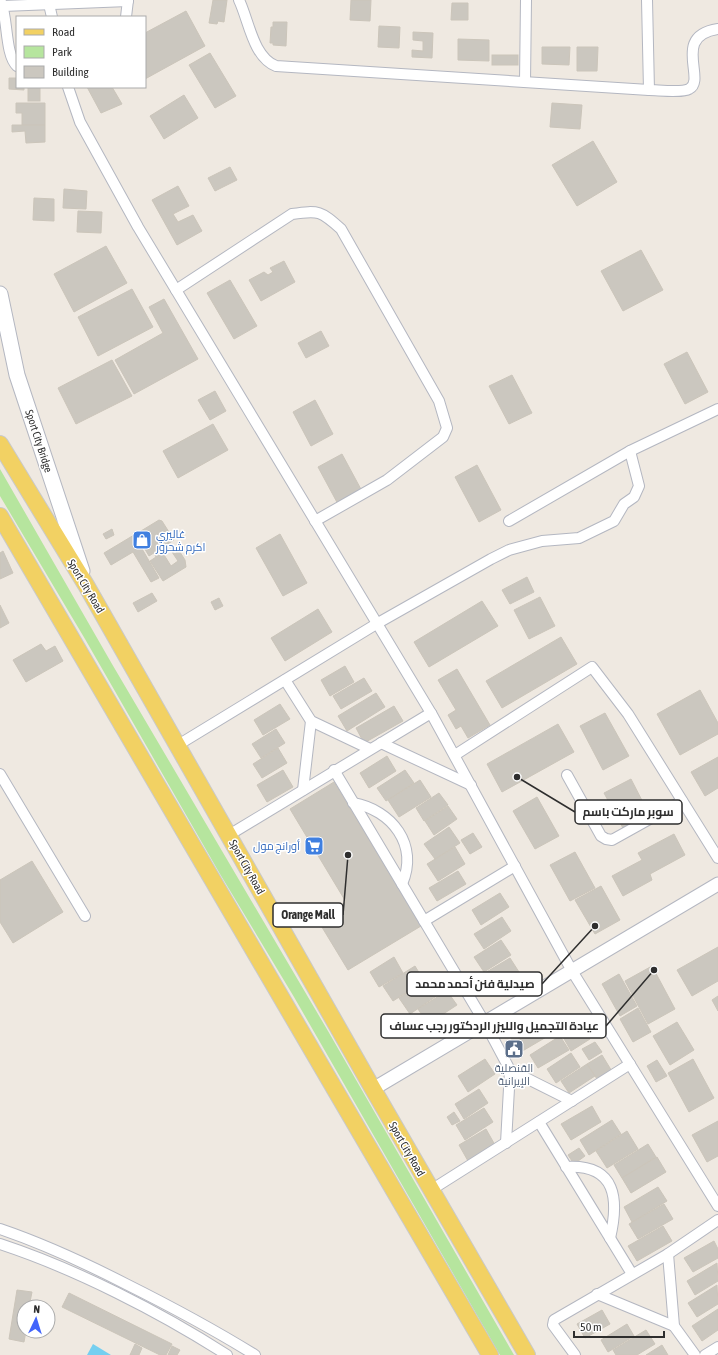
<svg xmlns="http://www.w3.org/2000/svg" width="718" height="1355" viewBox="0 0 718 1355" font-family="'Asap Condensed',Cairo,sans-serif">
<rect width="100%" height="100%" fill="#efe9e1"/>
<polygon fill="#b6e59e" points="0,469 112,664 328,1031 514,1355 500,1355 294,997 220,874 85,639 0,496"/>
<polygon fill="#75cff0" points="93,1344 111,1355 87,1355"/>
<g fill="#cbc7bf" stroke="#cbc5ba">
<polygon points="213,0 227,0 224,22 218,21 217,24 209,23"/>
<polygon points="351,0 371,0 370,21 350,20"/>
<polygon points="452,3 468,3 468,20 451,20"/>
<polygon points="186,11 205,46 145,79 145,33"/>
<polygon points="273,22 287,22 286,46 273,45 273,43 270,43 271,27 273,27"/>
<polygon points="379,26 400,27 399,48 378,47"/>
<polygon points="413,32 433,33 432,58 412,57 412,50 423,51 423,41 413,40"/>
<polygon points="458,39 489,40 489,61 458,60"/>
<polygon points="542,47 570,47 569,65 542,64"/>
<polygon points="577,47 598,47 597,71 577,71"/>
<polygon points="210,53 236,96 215,108 189,65"/>
<rect x="492" y="55" width="26" height="10"/>
<polygon points="9,78 17,78 17,87 24,87 24,90 9,89"/>
<rect x="28" y="87" width="12" height="14"/>
<polygon points="87,87 112,87 122,104 101,113"/>
<polygon points="184,95 198,118 164,139 150,116"/>
<polygon points="16,103 45,103 45,125 22,125 22,113 16,113"/>
<polygon points="552,103 582,105 580,129 550,127"/>
<polygon points="12,125 45,125 45,142 26,143 25,131 12,132"/>
<polygon points="593,141 617,182 577,206 552,165"/>
<polygon points="230,167 237,180 215,191 208,178"/>
<polygon points="178,186 189,206 173,214 178,222 193,215 202,231 177,245 152,200"/>
<polygon points="64,189 87,191 86,209 63,208"/>
<polygon points="34,198 54,199 54,221 33,220"/>
<polygon points="78,211 102,212 101,233 77,232"/>
<polygon points="106,246 127,283 74,312 54,274"/>
<polygon points="641,250 663,290 623,311 601,271"/>
<polygon points="284,261 295,282 261,301 249,280 264,272 268,275 273,272 270,268"/>
<polygon points="230,280 257,326 234,339 207,293"/>
<polygon points="132,289 153,327 98,356 78,317"/>
<polygon points="164,299 198,359 134,394 115,360 163,333 149,307"/>
<polygon points="321,331 329,346 306,358 298,343"/>
<polygon points="687,352 708,392 685,404 664,364"/>
<polygon points="112,360 132,396 76,424 58,388"/>
<polygon points="512,375 532,413 509,424 489,386"/>
<polygon points="215,391 226,411 210,420 198,400"/>
<polygon points="315,400 333,434 311,446 293,412"/>
<polygon points="213,424 228,450 178,478 163,451"/>
<polygon points="342,454 363,493 339,506 318,467"/>
<polygon points="477,465 501,510 479,522 455,477"/>
<polygon points="159,520 162,521 174,540 149,556 136,534"/>
<polygon points="112,529 114,535 106,539 103,534"/>
<polygon points="280,534 307,583 283,596 256,548"/>
<polygon points="134,535 159,578 151,582 133,552 111,565 104,553"/>
<polygon points="178,549 185,560 186,567 163,581 150,561 156,557 155,555 161,550 171,566 178,561 172,552"/>
<polygon points="3,551 13,573 0,579 0,553"/>
<polygon points="527,577 534,592 510,604 502,590"/>
<polygon points="152,593 157,601 138,612 133,603"/>
<polygon points="540,597 555,626 529,639 514,610"/>
<polygon points="219,598 223,606 215,610 211,602"/>
<polygon points="482,601 498,626 429,667 414,642"/>
<polygon points="0,605 9,623 0,628"/>
<polygon points="318,609 332,632 285,661 271,638"/>
<polygon points="561,637 577,664 502,708 486,681"/>
<polygon points="41,644 46,651 55,646 63,661 26,682 13,660"/>
<polygon points="345,666 354,682 330,696 321,680"/>
<polygon points="457,669 490,725 468,738 461,726 456,729 448,715 456,710 438,680"/>
<polygon points="364,678 372,691 341,709 333,696"/>
<polygon points="700,690 718,723 718,734 680,755 657,714"/>
<polygon points="376,693 385,707 347,731 338,716"/>
<polygon points="280,704 290,719 263,735 254,720"/>
<polygon points="394,706 403,721 364,743 356,728"/>
<polygon points="605,713 629,756 603,770 580,726"/>
<polygon points="558,724 574,752 502,792 487,764"/>
<polygon points="276,729 285,743 261,758 252,744"/>
<polygon points="278,748 287,763 262,778 253,764"/>
<polygon points="387,756 396,771 369,788 360,773"/>
<polygon points="718,757 718,788 705,796 691,772"/>
<polygon points="283,770 293,787 267,802 257,785"/>
<polygon points="405,770 414,783 386,801 377,788"/>
<polygon points="631,779 650,816 624,830 604,793"/>
<polygon points="420,780 431,797 399,817 388,800"/>
<polygon points="334,782 421,926 348,970 317,919 346,902 290,809"/>
<polygon points="439,793 448,805 424,821 416,808"/>
<polygon points="537,797 559,836 535,849 513,811"/>
<polygon points="448,806 457,819 434,835 425,821"/>
<polygon points="449,827 460,843 435,859 424,844"/>
<polygon points="473,833 482,847 470,854 461,840"/>
<polygon points="674,834 685,855 650,874 652,880 623,896 612,876 642,860 638,853"/>
<polygon points="455,847 465,864 438,881 427,864"/>
<polygon points="575,852 595,888 570,901 550,865"/>
<polygon points="32,861 63,912 13,943 0,922 0,880"/>
<polygon points="458,871 466,884 437,901 429,888"/>
<polygon points="601,886 620,920 595,934 575,900"/>
<polygon points="500,893 509,907 481,925 472,910"/>
<polygon points="502,917 511,931 484,949 474,934"/>
<polygon points="501,940 511,955 484,972 474,957"/>
<polygon points="718,947 718,981 692,996 677,970"/>
<polygon points="394,957 403,973 379,987 370,972"/>
<polygon points="510,958 519,972 487,992 478,977"/>
<polygon points="415,966 424,981 393,1001 383,986"/>
<polygon points="652,966 675,1009 648,1024 625,981"/>
<polygon points="619,974 637,1006 620,1016 602,984"/>
<polygon points="428,979 438,995 410,1014 399,998"/>
<polygon points="447,991 457,1005 428,1024 418,1009"/>
<polygon points="718,996 718,1011 712,1000"/>
<polygon points="638,1008 651,1032 633,1042 620,1019"/>
<polygon points="540,1022 548,1036 519,1053 511,1038"/>
<polygon points="677,1022 694,1050 670,1065 653,1036"/>
<polygon points="582,1026 590,1039 571,1051 563,1037"/>
<polygon points="560,1036 569,1050 538,1068 530,1055"/>
<polygon points="595,1042 602,1052 589,1060 582,1049"/>
<polygon points="571,1053 580,1067 556,1083 547,1069"/>
<polygon points="602,1055 613,1073 599,1082 587,1064"/>
<polygon points="485,1059 495,1074 468,1092 458,1076"/>
<polygon points="693,1059 714,1098 689,1112 668,1073"/>
<polygon points="657,1060 667,1076 656,1082 647,1066"/>
<polygon points="587,1064 595,1076 569,1093 561,1081"/>
<polygon points="479,1089 488,1103 464,1119 455,1104"/>
<polygon points="592,1106 601,1122 571,1140 561,1124"/>
<polygon points="484,1108 493,1122 465,1140 456,1125"/>
<polygon points="454,1112 460,1121 452,1125 447,1117"/>
<polygon points="612,1120 621,1134 589,1155 580,1140"/>
<polygon points="718,1121 718,1156 707,1162 692,1135"/>
<polygon points="486,1129 495,1145 468,1161 459,1145"/>
<polygon points="627,1131 638,1149 607,1168 596,1151"/>
<polygon points="648,1144 656,1157 622,1178 614,1165"/>
<polygon points="579,1148 585,1156 574,1164 568,1155"/>
<polygon points="657,1157 666,1172 631,1193 622,1178"/>
<polygon points="658,1187 667,1201 632,1222 624,1207"/>
<polygon points="664,1204 673,1219 638,1239 629,1224"/>
<polygon points="663,1226 672,1241 637,1261 628,1246"/>
<polygon points="714,1241 718,1249 718,1258 693,1272 684,1258"/>
<polygon points="717,1263 718,1281 695,1295 687,1281"/>
<polygon points="717,1285 718,1304 697,1317 688,1303"/>
<polygon points="17,1290 32,1292 29,1307 24,1307 24,1331 26,1331 24,1342 9,1339"/>
<polygon points="69,1293 172,1344 166,1355 160,1355 62,1307"/>
<polygon points="718,1309 718,1330 702,1341 692,1326"/>
<polygon points="602,1310 610,1324 585,1338 577,1324"/>
<polygon points="627,1324 634,1336 608,1352 601,1340"/>
<polygon points="646,1330 655,1344 637,1355 616,1355 613,1350"/>
<polygon points="135,1344 142,1348 139,1355 130,1355"/>
<polygon points="662,1345 668,1355 646,1355"/>
<polygon points="172,1346 180,1350 177,1355 168,1355"/>
</g>
<g fill="none" stroke-linecap="round" stroke-linejoin="round">
<defs>
<g id="minor">
<polyline points="48,0 52,17"/>
<path d="M 239,0 C 249,21 253,57 276,66 L 649,90 C 658,90 682,93 689,89 C 707,80 671,36 718,29"/>
<polyline points="647,0 649,90"/>
<path d="M 1,2 C 8,19 5,55 17,66"/>
<polyline points="3,6 128,1"/>
<polyline points="126,17 128,0"/>
<polyline points="525,82 526,0"/>
<polyline points="68,87 80,122 138,227 431,713 572,971 718,1206"/>
<path d="M 176,290 L 292,214 C 319,210 321,211 341,229 L 439,401 L 447,428 L 443,437 L 387,480 L 315,521"/>
<polyline points="509,521 630,451 718,409"/>
<polyline points="285,680 311,721 370,749"/>
<polyline points="381,743 471,785"/>
<polyline points="178,745 378,623 491,559 509,550 542,541 579,538 614,521 624,504 634,497 639,486 630,451"/>
<polyline points="455,755 592,667 628,714 718,858"/>
<polyline points="334,770 485,1023 510,1070 506,1143"/>
<polyline points="0,774 85,916"/>
<polyline points="567,775 601,836 606,839 612,840 682,801"/>
<polyline points="303,790 311,721"/>
<path d="M 353,803 C 392,810 419,845 402,884"/>
<polyline points="229,835 431,713"/>
<polyline points="424,921 515,866"/>
<polyline points="510,1070 572,1101"/>
<polyline points="539,1122 632,1274"/>
<path d="M 566,1167 C 617,1164 619,1200 610,1238"/>
<polyline points="431,1190 630,1064"/>
<path d="M 0,1229 C 44,1244 85,1263 126,1284 C 170,1306 213,1329 255,1355"/>
<path d="M 0,1244 C 76,1269 160,1312 227,1355"/>
<polyline points="668,1254 674,1326 695,1355"/>
<polyline points="597,1294 674,1326"/>
<polyline points="575,1355 553,1325 554,1320 668,1254 718,1220"/>
<polyline points="705,1355 718,1347"/>
</g>
<polyline id="tertiary" points="373,1089 718,884"/>
<polyline id="secondary" points="0,294 17,375 82,571"/>
<g id="primary">
<polyline points="0,444 86,585 373,1089 527,1355"/>
<polyline points="0,516 490,1355"/>
</g>
</defs>
<use href="#minor" stroke="#b4b7c1" stroke-width="12"/>
<use href="#tertiary" stroke="#b4b7c1" stroke-width="15"/>
<use href="#secondary" stroke="#b4b7c1" stroke-width="17"/>
<use href="#primary" stroke="#c9c9c9" stroke-width="18"/>
<use href="#minor" stroke="#fff" stroke-width="10"/>
<use href="#tertiary" stroke="#fff" stroke-width="13"/>
<use href="#secondary" stroke="#fff" stroke-width="15"/>
<use href="#primary" stroke="#f2d163" stroke-width="16"/>
</g>
<defs>
<symbol id="shop-square" viewBox="-11 -11 22 22"><rect x="-9" y="-9" width="18" height="18" rx="4" fill="#3f7fe0" stroke="#fff"/><path d="M-5-2.5h2.3a2.7 3.5 0 0 1 5.4 0H5L5.5 6h-11ZM-1.5-2.5h3a1.5 2.3 0 0 0-3 0Z" fill="#fff"/></symbol>
<symbol id="supermarket-square" viewBox="-11 -11 22 22"><rect x="-9" y="-9" width="18" height="18" rx="4" fill="#3f7fe0" stroke="#fff"/><path d="M-6-5.5h2.5l.6 2H6L4.5 2H-2.5L-4.4-4H-6ZM-1.5 3.2a1.3 1.3 0 1 0 .1 0ZM3 3.2a1.3 1.3 0 1 0 .1 0Z" fill="#fff"/></symbol>
<symbol id="civic-square" viewBox="-11 -11 22 22"><rect x="-9" y="-9" width="18" height="18" rx="4" fill="#5c6f8a" stroke="#fff"/><path d="M-.6-6.5H3V-4.5H.6V-3L4-1V1h2V6H-6V1h2V-1L-.6-3ZM-1.2 2.5V6h2.4V2.5Z" fill="#fff"/></symbol>
</defs>
<g fill-rule="evenodd">
<use href="#shop-square" x="131" y="529" width="22" height="22"/>
<use href="#supermarket-square" x="303" y="835" width="22" height="22"/>
<use href="#civic-square" x="503" y="1038" width="22" height="22"/>
</g>
<g text-anchor="middle" stroke-width="3" stroke-linejoin="round" paint-order="stroke">
<g font-size="11" fill="#2e2e2e" stroke="#fff">
<text transform="translate(39 441) rotate(72)" y="4">Sport City Bridge</text>
<text transform="translate(86 586) rotate(59)" y="4">Sport City Road</text>
<text transform="translate(247 867) rotate(61)" y="4">Sport City Road</text>
<text transform="translate(407 1149) rotate(60)" y="4">Sport City Road</text>
</g>
<g font-size="11" fill="#366cbe" stroke="#fff" text-anchor="start">
<text x="156" y="538">غاليري<tspan x="156" dy="13">اكرم شحرور</tspan></text>
<text x="300" y="850" text-anchor="end">أورانج مول</text>
</g>
<g font-size="11" fill="#4e5e75" stroke="#fff">
<text x="514" y="1072">القنصلية<tspan x="514" dy="13">الإيرانية</tspan></text>
</g>
</g>
<path fill="none" stroke="#2e2e2e" stroke-width="1.5" d="M517 777L575 812M348 855L343 915M595 926L542 984M654 970L606 1026"/>
<g fill="#2e2e2e" stroke="#fff" stroke-width="1.5">
<circle cx="517" cy="777" r="4"/>
<circle cx="348" cy="855" r="4"/>
<circle cx="595" cy="926" r="4"/>
<circle cx="654" cy="970" r="4"/>
</g>
<g fill="#fff" stroke="#2e2e2e" stroke-width="1.5">
<rect x="575" y="800" width="107" height="24" rx="4"/>
<rect x="273" y="903" width="70" height="24" rx="4"/>
<rect x="407" y="972" width="135" height="24" rx="4"/>
<rect x="381" y="1014" width="225" height="24" rx="4"/>
</g>
<g font-size="12" text-anchor="middle" font-weight="bold" fill="#2e2e2e">
<text x="628" y="816">سوبر ماركت باسم</text>
<text x="308" y="919">Orange Mall</text>
<text x="475" y="988">صيدلية فنن أحمد محمد</text>
<text x="494" y="1030">عيادة التجميل والليزر الردكتور رجب عساف</text>
</g>
<rect x="16" y="16" width="130" height="72" fill="#ffffff" stroke="#ababab"/>
<rect x="24" y="29" width="20" height="6" fill="#f2d163" stroke="#ababab"/>
<text x="52" y="36" font-size="12" fill="#2e2e2e">Road</text>
<rect x="24" y="46" width="20" height="12" fill="#b6e59e" stroke="#ababab"/>
<text x="52" y="56" font-size="12" fill="#2e2e2e">Park</text>
<rect x="24" y="66" width="20" height="12" fill="#cbc7bf" stroke="#ababab"/>
<text x="52" y="76" font-size="12" fill="#2e2e2e">Building</text>
<g transform="translate(36 1319) rotate(4)"><circle r="19" fill="#ffffff" stroke="#ababab"/>
<path d="M0-3L7 15L0 10L-7 15Z" fill="#4264fb"/>
<text y="-6" font-size="11" font-weight="bold" text-anchor="middle" fill="#2e2e2e">N</text>
</g>
<path d="M574 1331v6h90v-6" fill="none" stroke="#2e2e2e" stroke-width="2"/>
<text x="580" y="1331" font-size="12" fill="#2e2e2e" stroke="#ffffff" stroke-width="3" paint-order="stroke">50 m</text>
</svg>
